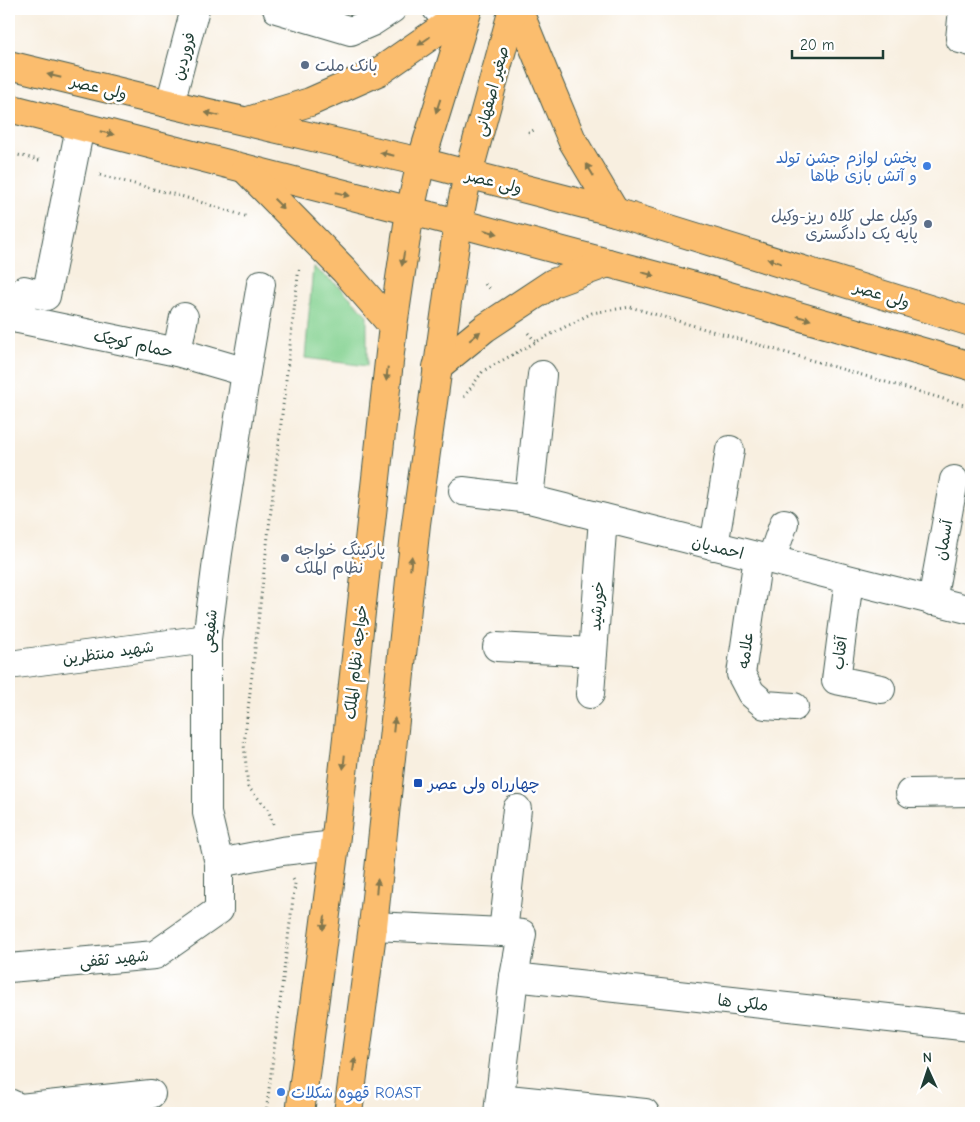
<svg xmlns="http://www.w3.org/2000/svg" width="980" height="1122" viewBox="0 0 980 1122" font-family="'Comic Neue','Playpen Sans Arabic',sans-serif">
<rect width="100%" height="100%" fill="#fff"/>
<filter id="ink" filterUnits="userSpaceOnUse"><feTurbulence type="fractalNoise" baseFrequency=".02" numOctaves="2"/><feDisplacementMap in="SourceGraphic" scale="10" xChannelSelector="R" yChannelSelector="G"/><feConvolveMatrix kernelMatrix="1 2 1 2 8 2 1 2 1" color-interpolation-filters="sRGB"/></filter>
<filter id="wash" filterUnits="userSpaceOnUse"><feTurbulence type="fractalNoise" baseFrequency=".0096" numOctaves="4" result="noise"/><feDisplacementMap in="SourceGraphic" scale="20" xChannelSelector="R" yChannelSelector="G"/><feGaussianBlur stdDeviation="1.12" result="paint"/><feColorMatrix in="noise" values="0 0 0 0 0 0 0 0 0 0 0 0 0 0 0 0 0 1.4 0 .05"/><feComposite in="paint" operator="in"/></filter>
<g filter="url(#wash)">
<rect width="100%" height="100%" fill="#f8efe0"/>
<polygon fill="#84d291" stroke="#528862" points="313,267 341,288 367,315 367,366 305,358"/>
</g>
<g filter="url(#ink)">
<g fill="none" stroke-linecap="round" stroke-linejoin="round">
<defs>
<g id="minor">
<polyline points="277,9 351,31 372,22 392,9"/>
<polyline points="437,9 449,23"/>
<polyline points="963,9 960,39 971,42"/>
<polyline points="170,104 195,9"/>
<polyline points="261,284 246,372 218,553 207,639 207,813 219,863 282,851 335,845"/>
<polyline points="9,317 177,352 246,372"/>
<polyline points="19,319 24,290 46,296 80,127"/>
<polyline points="177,352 184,317"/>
<polyline points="463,491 529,499 971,610"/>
<polyline points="529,499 542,375"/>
<polyline points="714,546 730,450"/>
<polyline points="758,557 741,674 751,693 765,705 794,707"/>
<polyline points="771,560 784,523"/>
<polyline points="849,580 836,680 881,689"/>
<polyline points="932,601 954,480"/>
<polyline points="497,647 593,652"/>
<polyline points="9,665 207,639"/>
<polyline points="590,694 603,518"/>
<polyline points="910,793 971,792"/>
<polyline points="373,926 503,932 522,934 514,977 971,1027"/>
<polyline points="503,932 517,809"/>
<polyline points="9,968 155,955 219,910 219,863"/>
<polyline points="500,1098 645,1113"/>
<polyline points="9,1103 20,1108 151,1094"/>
<polyline points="498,1113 514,977"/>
</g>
<g id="major">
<polyline points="518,9 544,73 572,140 615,212"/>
<polyline points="9,65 170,104 421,162 615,212 971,322"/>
<polyline points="9,108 458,223 698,287 971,366"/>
<polyline points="248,121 310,102 380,71 449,23 460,9"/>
<polyline points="245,169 345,271 393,326"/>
<polyline points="437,367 485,328 553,283 608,263"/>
<polyline points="300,1113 335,845 393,326 410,211 421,162 468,9"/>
<polyline points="348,1113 373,926 416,524 458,223 468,174 513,9"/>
</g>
</defs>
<use href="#minor" stroke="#40584e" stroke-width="30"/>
<use href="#major" stroke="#40584e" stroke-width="30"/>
<g stroke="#40584e" stroke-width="3" stroke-dasharray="1 4" stroke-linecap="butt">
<polyline points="528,133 536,129"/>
<polyline points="9,153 43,161"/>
<polyline points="100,175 184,197 248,217"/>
<polyline points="485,284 491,290"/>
<polyline points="528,333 536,342"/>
<polyline points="464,397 483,371 536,342 592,313 630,307 971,407"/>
<polyline points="273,824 268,809 248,787 244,744 299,267"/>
<polyline points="266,1113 295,883 293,879"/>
</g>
<use href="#minor" stroke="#fff" stroke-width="28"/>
<use href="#major" stroke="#fbbd6e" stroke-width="28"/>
</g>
<defs><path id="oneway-solid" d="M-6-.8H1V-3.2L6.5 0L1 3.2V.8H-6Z" transform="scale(1.25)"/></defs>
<g fill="#82774e">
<use href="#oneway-solid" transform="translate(424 41) rotate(145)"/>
<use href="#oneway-solid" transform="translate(54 76) rotate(-166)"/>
<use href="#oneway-solid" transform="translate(438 106) rotate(108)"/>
<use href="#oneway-solid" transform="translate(212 114) rotate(-167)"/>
<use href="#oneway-solid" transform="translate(107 133) rotate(14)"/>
<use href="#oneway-solid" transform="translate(387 154) rotate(-167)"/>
<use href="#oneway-solid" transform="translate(590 170) rotate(-121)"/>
<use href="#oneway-solid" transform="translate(343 194) rotate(14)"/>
<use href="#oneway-solid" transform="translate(279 204) rotate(45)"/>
<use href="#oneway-solid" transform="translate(491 232) rotate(15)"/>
<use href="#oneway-solid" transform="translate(403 259) rotate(99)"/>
<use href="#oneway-solid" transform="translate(774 261) rotate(-163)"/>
<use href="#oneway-solid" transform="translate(648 274) rotate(15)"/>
<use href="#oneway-solid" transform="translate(804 318) rotate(16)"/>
<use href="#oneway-solid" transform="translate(475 336) rotate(-40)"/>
<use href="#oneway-solid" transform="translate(387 374) rotate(96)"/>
<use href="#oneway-solid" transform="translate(411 563) rotate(-84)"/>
<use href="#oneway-solid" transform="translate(394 725) rotate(-84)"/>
<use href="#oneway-solid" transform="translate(344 762) rotate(96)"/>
<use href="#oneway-solid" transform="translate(377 886) rotate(-84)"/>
<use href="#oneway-solid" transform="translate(324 923) rotate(98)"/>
<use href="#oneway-solid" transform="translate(354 1065) rotate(-82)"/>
</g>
</g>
<g fill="#5c6f8a" stroke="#fff" stroke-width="2">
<circle cx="305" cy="65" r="5"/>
<circle cx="928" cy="224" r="5"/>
<circle cx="285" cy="558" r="5"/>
</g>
<g fill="#3f7fe0" stroke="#fff" stroke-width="2">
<circle cx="927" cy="166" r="5"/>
<circle cx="281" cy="1092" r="5"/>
</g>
<rect fill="#1a4fb4" stroke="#fff" stroke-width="2" x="413" y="778" width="10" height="10" rx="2.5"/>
<g text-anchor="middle" stroke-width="5" stroke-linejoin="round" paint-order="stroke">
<g font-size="16" fill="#1f3d34" stroke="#fff">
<text transform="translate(183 56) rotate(-75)" y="6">فروردین</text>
<text transform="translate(99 87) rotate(14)" y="6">ولی عصر</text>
<text transform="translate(491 91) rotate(-75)" y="6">صغیر اصفهانی</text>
<text transform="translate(494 181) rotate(14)" y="6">ولی عصر</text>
<text transform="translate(882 294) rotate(17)" y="6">ولی عصر</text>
<text transform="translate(133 343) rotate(12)" y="6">حمام کوچک</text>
<text transform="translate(943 540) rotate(-80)" y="6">آسمان</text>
<text transform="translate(718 547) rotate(14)" y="6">احمدیان</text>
<text transform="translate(596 606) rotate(-86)" y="6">خورشید</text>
<text transform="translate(209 631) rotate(-85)" y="6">شفیعی</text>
<text transform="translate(745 650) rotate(-83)" y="6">علامه</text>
<text transform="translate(108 652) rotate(-8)" y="6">شهید منتظرین</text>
<text transform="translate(839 653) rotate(-83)" y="6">آفتاب</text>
<text transform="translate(355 662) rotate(-84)" y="6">خواجه نظام الملک</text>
<text transform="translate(114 958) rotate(-6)" y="6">شهید ثقفی</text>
<text transform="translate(743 1002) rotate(6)" y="6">ملکی ها</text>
</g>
<g font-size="16" fill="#4e5e75" stroke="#fff" text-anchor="start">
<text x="315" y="71">بانک ملت</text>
<text x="918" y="221" text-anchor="end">وکیل علی کلاه ریز-وکیل<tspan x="918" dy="18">پایه یک دادگستری</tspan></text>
<text x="295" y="555">پارکینگ خواجه<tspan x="295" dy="18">نظام الملک</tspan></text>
</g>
<g font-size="16" fill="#366cbe" stroke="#fff" text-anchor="end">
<text x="917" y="163">پخش لوازم جشن تولد<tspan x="917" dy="18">و آتش بازی طاها</tspan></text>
<text x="291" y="1098" text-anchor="start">قهوه شکلات ROAST</text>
</g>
<g font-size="16" fill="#164399" stroke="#fff" text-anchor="start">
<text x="428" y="789">چهارراه ولی عصر</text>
</g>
</g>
<rect width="980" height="1122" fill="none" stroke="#fff" stroke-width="30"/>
<g transform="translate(928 1070) rotate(357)" stroke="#ffffff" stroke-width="4" paint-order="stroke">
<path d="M0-4L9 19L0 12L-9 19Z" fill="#1f3d34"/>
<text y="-8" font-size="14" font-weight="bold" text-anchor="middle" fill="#1f3d34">N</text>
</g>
<path d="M792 50v8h91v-8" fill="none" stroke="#1f3d34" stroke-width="2.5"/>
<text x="800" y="50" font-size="15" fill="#1f3d34" stroke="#ffffff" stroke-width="4" paint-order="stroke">20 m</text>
</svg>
